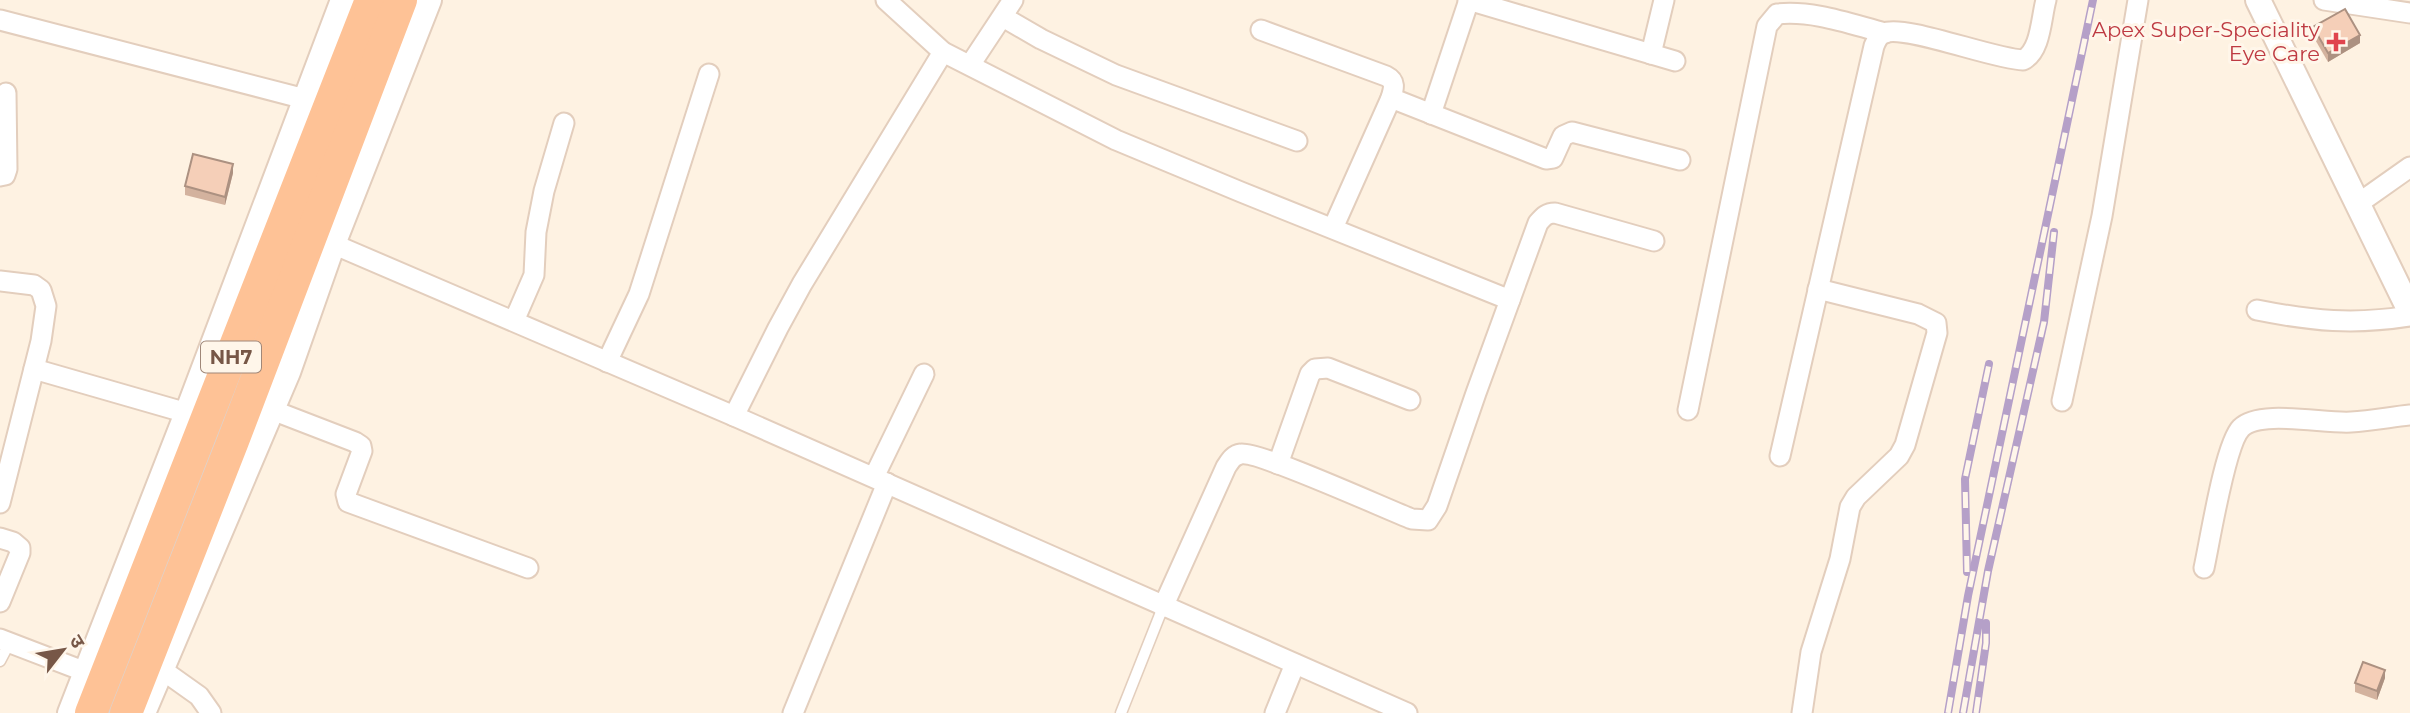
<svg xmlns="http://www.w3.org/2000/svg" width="2410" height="713" viewBox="0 0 2410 713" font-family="Montserrat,'Noto Sans Devanagari',sans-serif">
<rect width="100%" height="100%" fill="#fef2e2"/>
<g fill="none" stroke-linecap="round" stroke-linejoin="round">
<defs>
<g id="service">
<polyline points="0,661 10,642"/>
<polyline points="1121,713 1163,607"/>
</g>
<g id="minor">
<polyline points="886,0 943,52 1116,140 1241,192 1510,300"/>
<polyline points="1468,0 1675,61"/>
<polyline points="2324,0 2410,13"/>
<polyline points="1003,17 1041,39 1116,75 1297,141"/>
<polyline points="0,20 305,99"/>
<path d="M 1261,30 L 1386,76 C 1396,81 1394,88 1391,98 L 1333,228"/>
<polyline points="1651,54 1664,0"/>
<polyline points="970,65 1013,0"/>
<polyline points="1391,98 1546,159 1553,158 1563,136 1572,132 1680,160"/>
<polyline points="1431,114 1469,0"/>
<polyline points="0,176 5,175 7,169 6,93"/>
<polyline points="2359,203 2410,167"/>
<polyline points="333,244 734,416 1407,713"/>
<polyline points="0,281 34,285 41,290 46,306 41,341 0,503"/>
<path d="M 2257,310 C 2312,321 2354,325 2410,316"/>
<polyline points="514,321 534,275 536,232 544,191 564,123"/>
<polyline points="607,362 639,294 709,74"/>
<polyline points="34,369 187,413"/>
<polyline points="2062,401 2102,216 2138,0"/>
<polyline points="272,410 355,442 361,446 362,451 346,494 348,502 528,568"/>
<path d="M 1688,410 L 1767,26 L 1777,14 C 1813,10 1850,24 1885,33"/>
<polyline points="734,416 778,328 802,284 943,52"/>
<path d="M 1780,456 L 1874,46 C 1876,41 1879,35 1884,33 C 1904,24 1993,59 2023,60 C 2041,51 2041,18 2046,0"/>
<polyline points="1278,464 1310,374 1315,369 1328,368 1410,400"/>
<polyline points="874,477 924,374"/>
<polyline points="0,538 13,542 20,548 20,553 0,602"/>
<path d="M 2204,568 C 2210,541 2225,444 2241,428 C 2259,409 2325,424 2351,422 C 2371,421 2391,417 2410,415"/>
<path d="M 1163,607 L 1226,467 C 1230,461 1233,455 1241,454 C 1259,451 1386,509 1412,519 L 1428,520 L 1437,506 L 1476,393 L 1538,223 C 1544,216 1547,213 1555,213 L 1654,241"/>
<polyline points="0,639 86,672"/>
<polyline points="161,669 199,696 211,713"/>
<polyline points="793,713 887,483"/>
<polyline points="1275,713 1295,664"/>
<polyline points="1802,713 1811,652 1840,559 1850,507 1856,497 1899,456 1905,445 1937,333 1936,323 1918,314 1818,289"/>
</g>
<g id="tertiary">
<polyline points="2258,0 2410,311"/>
<polyline points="70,713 187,413 343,0"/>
<polyline points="143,713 288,372 333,244 429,0"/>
</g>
<g id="trunk">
<polyline points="91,713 371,0"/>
<polyline points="126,713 233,441 401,0"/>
</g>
</defs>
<use href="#service" stroke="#e3cebd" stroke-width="13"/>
<use href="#minor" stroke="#e3cebd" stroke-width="23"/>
<use href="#tertiary" stroke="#e3cebd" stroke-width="28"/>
<use href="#trunk" stroke="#dcd3cf" stroke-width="35"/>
<use href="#service" stroke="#fff" stroke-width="10"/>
<use href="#minor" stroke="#fff" stroke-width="19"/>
<use href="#tertiary" stroke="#fff" stroke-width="24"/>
<use href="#trunk" stroke="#fec296" stroke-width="32"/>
<defs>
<g id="rail">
<polyline points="1967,572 1965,479 1989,364"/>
<polyline points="1948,713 1968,596 2093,0"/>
<polyline points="1963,713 1988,571 2044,322 2054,232"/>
<polyline points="1976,713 1986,643 1986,623"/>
</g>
</defs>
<use href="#rail" stroke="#b5a0c8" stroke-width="8"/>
<use href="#rail" stroke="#fff6ea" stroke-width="5" stroke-dasharray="16" stroke-linecap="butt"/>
</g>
<g fill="#d3b29e">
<polygon points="2313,27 2360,43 2328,62 2313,36"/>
<polygon points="233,173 225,205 185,195 185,186"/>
<polygon points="2385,678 2377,700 2355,692 2355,683"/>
</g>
<g fill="#ac9181">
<polygon points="2360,35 2360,43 2328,62 2328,53"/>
<polygon points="233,164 233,173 225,205 225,197"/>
<polygon points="2385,670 2385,678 2377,700 2377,691"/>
</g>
<g fill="#f5cfb8" stroke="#ac9181" stroke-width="2">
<polygon points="2345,9 2360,35 2328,53 2313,27"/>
<polygon points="193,154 233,164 225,197 185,186"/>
<polygon points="2363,662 2385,670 2377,691 2355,683"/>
</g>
<path fill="#e0444e" stroke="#fff6ea" stroke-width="2.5" d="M2332.5 31.5h7v7h7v7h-7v7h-7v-7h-7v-7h7z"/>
<g text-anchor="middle" stroke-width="6" stroke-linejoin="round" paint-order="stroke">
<rect fill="#fff6ea" stroke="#a08778" stroke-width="2" x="201" y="341.5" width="60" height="31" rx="5"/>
<g font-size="19" font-weight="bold" fill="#775747">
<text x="231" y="364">NH7</text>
</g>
<g font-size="21" fill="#be3a42" stroke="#fff6ea" text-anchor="end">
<text x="2320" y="37">Apex Super-Speciality<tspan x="2320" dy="24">Eye Care</tspan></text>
</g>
</g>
<g transform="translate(63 650) rotate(59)" stroke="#fff6ea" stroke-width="5" paint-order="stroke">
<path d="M0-5L12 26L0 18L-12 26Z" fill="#775747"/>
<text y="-10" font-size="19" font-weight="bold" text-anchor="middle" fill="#775747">उ</text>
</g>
</svg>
